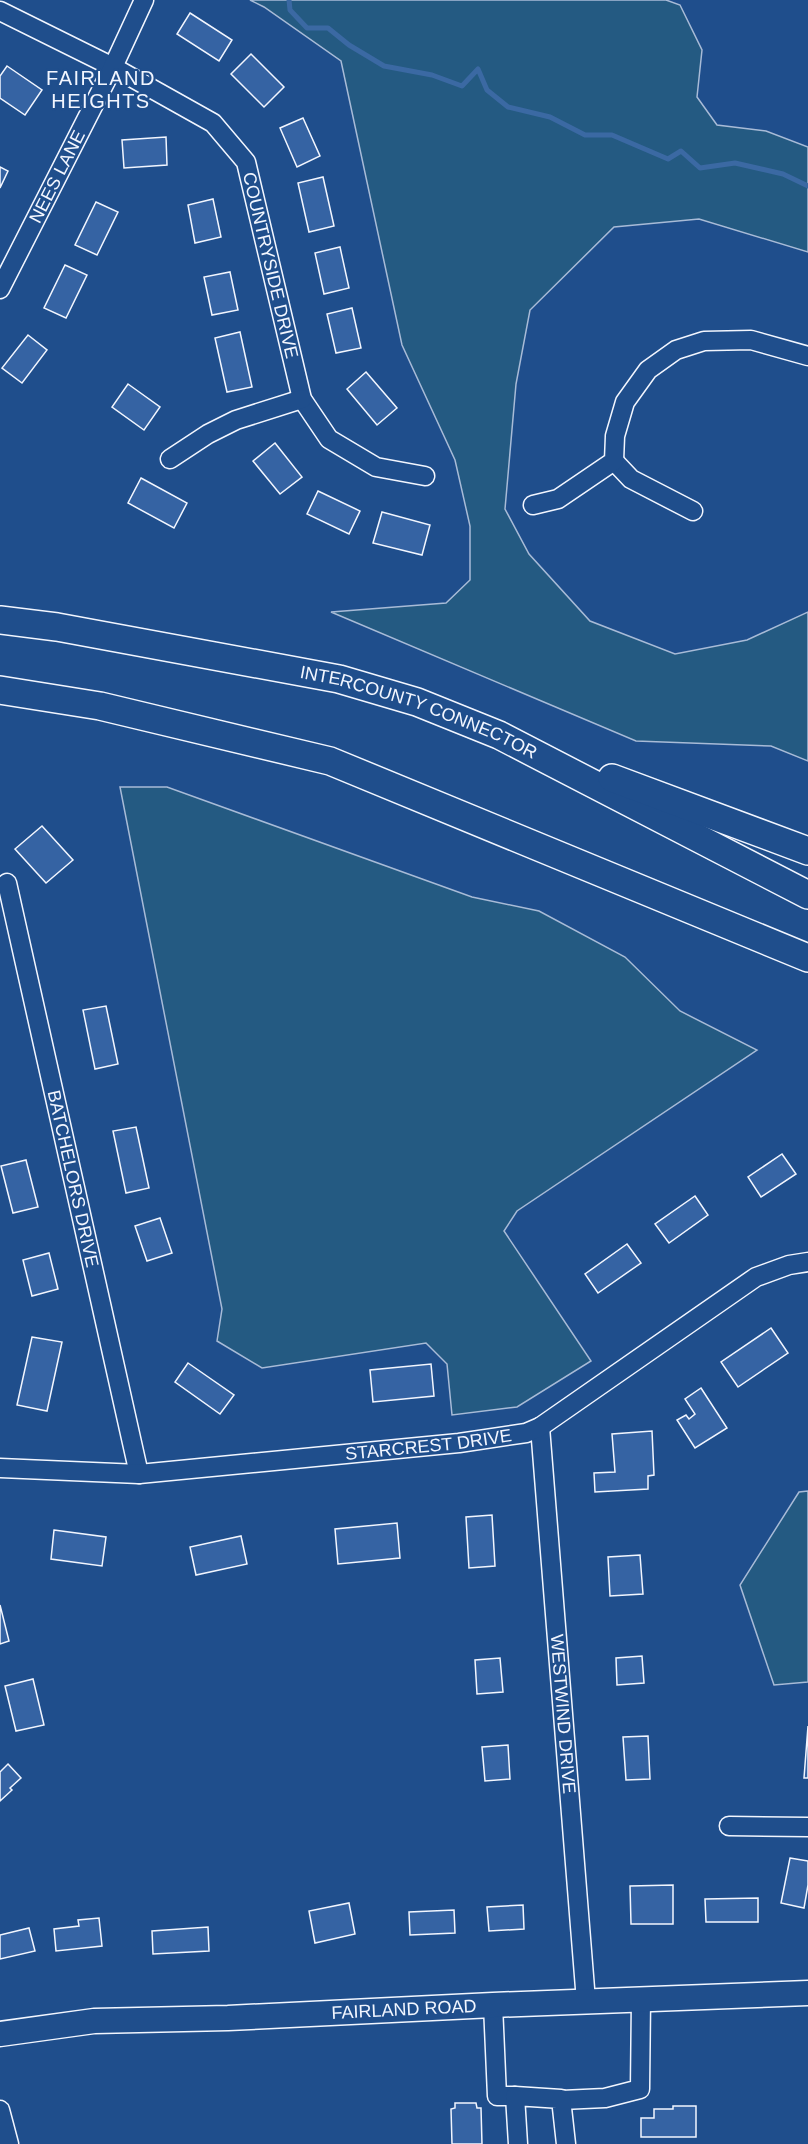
<svg xmlns="http://www.w3.org/2000/svg" width="808" height="2144" viewBox="0 0 808 2144" font-family="Arial,sans-serif">
<rect width="100%" height="100%" fill="#1f4e8c"/>
<g fill="#245a82" stroke="#a8bbd7" stroke-width="1.5">
<polygon points="250,0 666,0 680,5 702,50 697,97 717,125 766,131 808,147 808,252 699,219 614,227 530,310 516,384 505,509 529,554 590,621 675,654 747,640 808,612 808,761 771,746 636,741 331,612 446,603 470,580 470,526 455,460 402,345 341,61 264,7"/>
<polygon points="120,787 167,787 472,897 539,911 625,957 680,1011 757,1050 517,1211 504,1231 591,1361 517,1407 452,1415 447,1364 426,1343 262,1368 217,1341 222,1309"/>
<polygon points="808,1491 808,1682 774,1685 740,1585 799,1492"/>
</g>
<g fill="none" stroke-linecap="round" stroke-linejoin="round">
<polyline stroke="#3b69a3" stroke-width="5" points="289,0 290,10 307,28 328,28 349,45 384,66 432,75 462,86 478,69 487,90 508,107 550,117 585,135 612,135 668,159 681,151 700,168 735,163 783,174 808,186"/>
</g>
<g fill="#3563a3" stroke="#f2f6ff" stroke-width="1.5">
<polygon points="190,13 232,40 219,61 177,34"/>
<polygon points="251,54 284,87 264,107 231,74"/>
<polygon points="7,66 42,90 25,115 0,98 0,76"/>
<polygon points="303,118 320,156 297,167 280,128"/>
<polygon points="166,137 167,165 124,168 122,140"/>
<polygon points="0,167 8,171 0,188"/>
<polygon points="323,177 334,226 309,232 298,183"/>
<polygon points="213,199 221,237 195,243 188,205"/>
<polygon points="96,202 118,212 97,255 75,245"/>
<polygon points="340,247 349,288 324,294 315,253"/>
<polygon points="65,265 87,275 66,318 44,308"/>
<polygon points="230,272 238,310 212,315 204,277"/>
<polygon points="352,308 361,348 336,353 327,314"/>
<polygon points="240,332 252,387 227,392 215,338"/>
<polygon points="28,335 47,350 22,383 2,368"/>
<polygon points="366,372 397,408 377,425 347,389"/>
<polygon points="128,384 160,407 144,430 112,407"/>
<polygon points="275,443 302,477 280,494 253,461"/>
<polygon points="141,478 187,503 174,528 128,503"/>
<polygon points="318,491 360,511 349,534 307,514"/>
<polygon points="382,512 430,525 422,555 373,543"/>
<polygon points="42,826 73,860 46,883 15,849"/>
<polygon points="106,1006 118,1064 95,1069 83,1010"/>
<polygon points="136,1127 149,1188 126,1193 113,1131"/>
<polygon points="782,1154 796,1174 761,1197 748,1177"/>
<polygon points="26,1160 38,1207 13,1213 1,1166"/>
<polygon points="695,1196 708,1215 669,1243 655,1224"/>
<polygon points="160,1218 172,1253 147,1261 135,1226"/>
<polygon points="627,1244 641,1263 598,1293 585,1274"/>
<polygon points="49,1253 58,1289 32,1296 23,1260"/>
<polygon points="771,1328 788,1353 738,1387 721,1362"/>
<polygon points="32,1337 62,1342 47,1411 17,1405"/>
<polygon points="188,1363 234,1395 220,1414 175,1382"/>
<polygon points="431,1364 434,1396 373,1402 370,1370"/>
<polygon points="701,1388 727,1428 695,1448 677,1420 686,1415 689,1419 695,1414 685,1399"/>
<polygon points="652,1431 654,1475 648,1476 648,1489 595,1492 594,1473 615,1472 612,1434"/>
<polygon points="492,1515 495,1566 469,1568 466,1517"/>
<polygon points="397,1523 400,1558 338,1564 335,1529"/>
<polygon points="54,1530 106,1537 102,1566 51,1559"/>
<polygon points="241,1536 247,1564 196,1575 190,1547"/>
<polygon points="640,1555 643,1594 610,1596 608,1557"/>
<polygon points="0,1605 9,1641 0,1644"/>
<polygon points="642,1656 644,1683 617,1685 616,1658"/>
<polygon points="500,1658 503,1692 477,1694 475,1660"/>
<polygon points="33,1679 44,1725 16,1731 5,1686"/>
<polygon points="808,1726 808,1778 804,1778"/>
<polygon points="648,1736 650,1779 626,1780 623,1737"/>
<polygon points="508,1745 510,1779 485,1781 482,1747"/>
<polygon points="8,1764 21,1778 10,1788 12,1790 0,1801 0,1772"/>
<polygon points="790,1858 808,1861 808,1885 804,1908 781,1903"/>
<polygon points="673,1885 673,1924 631,1924 630,1886"/>
<polygon points="758,1898 758,1922 706,1922 705,1899"/>
<polygon points="349,1903 355,1934 315,1943 309,1911"/>
<polygon points="523,1905 524,1929 489,1931 487,1907"/>
<polygon points="454,1910 455,1933 410,1935 409,1912"/>
<polygon points="99,1918 102,1946 56,1951 54,1929 79,1926 78,1920"/>
<polygon points="208,1927 209,1951 153,1954 152,1931"/>
<polygon points="29,1928 35,1951 0,1959 0,1935"/>
<polygon points="455,2103 476,2103 477,2108 481,2108 482,2144 452,2144 451,2109 455,2108"/>
<polygon points="673,2106 696,2106 696,2137 641,2137 641,2118 654,2118 654,2109 673,2109"/>
</g>
<g fill="none" stroke-linecap="round" stroke-linejoin="round">
<defs>
<g id="minor">
<path id="s1" d="M 0,11 L 113,67 L 213,123 L 246,162 L 302,399 L 329,439 L 376,467 L 425,476"/>
<path id="s2" d="M 0,289 L 113,67 L 144,0"/>
<polyline points="170,459 208,434 236,420 302,399"/>
<polyline points="614,461 631,479 693,511"/>
<polyline points="533,505 558,499 614,461 615,436 625,402 648,370 676,350 704,341 751,340 808,356"/>
<path id="s3" d="M 7,883 L 139,1474"/>
<path id="s4" d="M 540,1427 L 586,2001"/>
<path id="s5" d="M 0,1468 L 139,1474 L 459,1443 L 526,1433 L 540,1427 L 756,1277 L 789,1265 L 808,1262"/>
<polyline points="729,1826 808,1827"/>
<polyline points="493,2005 497,2096 515,2096"/>
<polyline points="562,2100 605,2098 640,2089 641,1999"/>
<polyline points="0,2110 9,2144"/>
<polyline points="518,2144 515,2096 561,2099 566,2144"/>
</g>
<g id="major">
<path id="s6" d="M 0,2034 L 94,2021 L 228,2018 L 493,2005 L 808,1993"/>
</g>
<g id="highway">
<path id="s7" d="M 0,620 L 57,627 L 339,679 L 417,702 L 499,735 L 808,895"/>
<polyline points="0,690 100,706 330,761 808,958"/>
<polyline points="612,778 808,851"/>
</g>
</defs>
<use href="#minor" stroke="#f2f6ff" stroke-width="21"/>
<use href="#major" stroke="#f2f6ff" stroke-width="27"/>
<use href="#highway" stroke="#f2f6ff" stroke-width="30"/>
<use href="#minor" stroke="#1f4e8c" stroke-width="18"/>
<use href="#major" stroke="#1f4e8c" stroke-width="24"/>
<use href="#highway" stroke="#1f4e8c" stroke-width="27"/>
</g>
<g text-anchor="middle" stroke-width="4.5" stroke-linejoin="round" paint-order="stroke">
<g font-size="18" fill="#f2f6ff" stroke="#1f4e8c">
<text dy="6" stroke="none"><textPath href="#s2" startOffset="126">NEES LANE</textPath></text>
<text dy="6" stroke="none"><textPath href="#s1" startOffset="398">COUNTRYSIDE DRIVE</textPath></text>
<text dy="6" stroke="none"><textPath href="#s7" startOffset="430">INTERCOUNTY CONNECTOR</textPath></text>
<text dy="6" stroke="none"><textPath href="#s3" startOffset="303">BATCHELORS DRIVE</textPath></text>
<text dy="6" stroke="none"><textPath href="#s5" startOffset="430">STARCREST DRIVE</textPath></text>
<text dy="6" stroke="none"><textPath href="#s4" startOffset="288">WESTWIND DRIVE</textPath></text>
<text dy="6" stroke="none"><textPath href="#s6" startOffset="405">FAIRLAND ROAD</textPath></text>
</g>
<g font-size="20" letter-spacing="1.5" fill="#f2f6ff" stroke="#1f4e8c">
<text x="101" y="85">FAIRLAND<tspan x="101" dy="23">HEIGHTS</tspan></text>
</g>
</g>
</svg>
